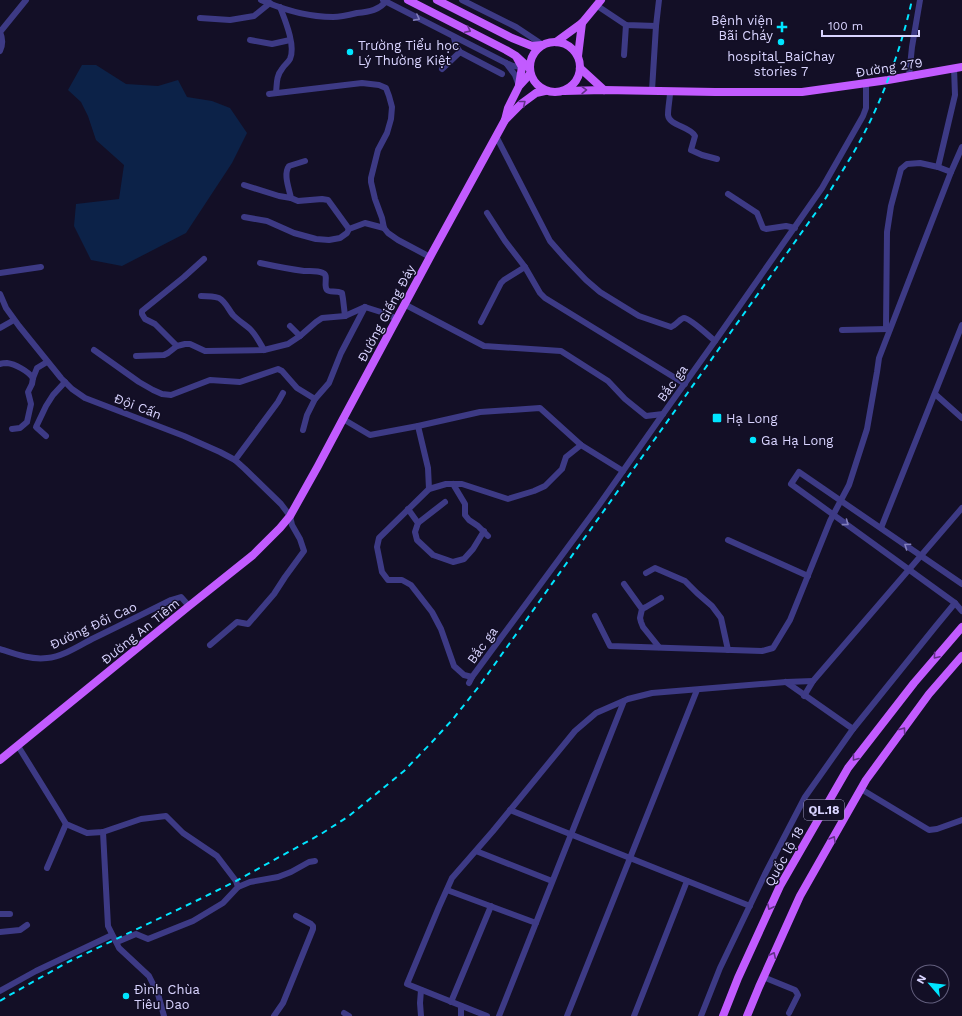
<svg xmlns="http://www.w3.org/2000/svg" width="962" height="1016" viewBox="0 0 962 1016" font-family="'Work Sans',sans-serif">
<rect width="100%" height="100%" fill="#130f26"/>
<polygon fill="#0c2248" points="82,65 96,65 126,84 158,86 178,80 187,97 212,101 230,108 247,133 232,163 186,233 122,266 91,260 74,226 76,204 119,199 124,165 96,140 88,116 81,102 68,90"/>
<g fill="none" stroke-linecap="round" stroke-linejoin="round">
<g stroke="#3d3a85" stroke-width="6">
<path d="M 261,0 C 284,10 308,17 333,17 C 341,17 349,15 357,13 C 369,12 380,10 387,0"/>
<polyline points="383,0 506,63 513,66 525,67"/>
<polyline points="462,0 516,27 543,45"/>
<polyline points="596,5 626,25 656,26"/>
<polyline points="200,18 230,20 254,16 270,3"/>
<polyline points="454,38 456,46 460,52 502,74"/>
<polyline points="250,40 272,44 290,40"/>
<path d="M 0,51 C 3,45 3,39 0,32 L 26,0"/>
<polyline points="624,55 626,25"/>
<polyline points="506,63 515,75 519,86"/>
<polyline points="442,69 460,52"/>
<polyline points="909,76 912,47 920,0"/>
<polyline points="652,90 656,26 659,0"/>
<path d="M 670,92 C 670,99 668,107 668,115 C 669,126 690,126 695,136 L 691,150 L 702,155 L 717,159"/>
<path d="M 276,93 C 277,84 276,76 282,69 C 284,65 288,63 290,59 C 296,46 285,20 280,7"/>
<polyline points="269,94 362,83 379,85 386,88 389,96 392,107 391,119 387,133 378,150 371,178 371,182 375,199 382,218 384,228 388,233 398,240 430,257"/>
<path d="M 496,136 L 550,241 L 565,258 L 586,280 L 600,292 L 639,316 L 671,327 C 676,325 681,318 684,318 C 690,318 710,337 715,341"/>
<path d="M 305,161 L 289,166 C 283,174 289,188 291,198 L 298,201 L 322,199 L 328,200 L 349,229"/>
<polyline points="951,172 962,147"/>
<polyline points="244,185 279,196 291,198"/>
<polyline points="728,194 757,213 763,228 766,229 786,226 795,228"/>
<polyline points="487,213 505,241 525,267 540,293 545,298 685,384"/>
<polyline points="244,217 267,221 294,233 316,239 329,240 340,238 347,233 349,229 365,223 384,228"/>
<path d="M 260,263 C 274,266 289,269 304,271 C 309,271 317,270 323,273 C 329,275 323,285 327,290 C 330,293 336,290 342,293 L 343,299 L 345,316"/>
<polyline points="0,273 41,267"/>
<polyline points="0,294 6,308 19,326 61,378 72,389 85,398 184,436 220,452 235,460 245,469 281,504 290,516 292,525 300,539 304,551 285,577 274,594 248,624 237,622 210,645"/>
<path d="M 201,296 C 207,296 213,296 219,298 C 226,302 228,309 233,315 C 239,321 244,324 250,329 C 256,335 260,343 264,350"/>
<polyline points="404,304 484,346 561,351 608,381 625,399 646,416 663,414"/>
<polyline points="481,322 501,283 504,280 525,267"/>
<polyline points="290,326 300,336"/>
<polyline points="0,328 14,320"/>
<polyline points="886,329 887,232 891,206 901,169 907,164 920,163 938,167"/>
<polyline points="842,330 888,329"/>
<polyline points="177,346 155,324 145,319 142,314 142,311 184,277 204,259"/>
<polyline points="94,350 139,382 153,390 162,394 171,395 210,380 240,382 278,369 282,371 297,388 315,399"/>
<polyline points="136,356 164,355 168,353 177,346 185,344 190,344 205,351 264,350 288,344 300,336 316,322 322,318 345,316 365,307 384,313 397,319"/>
<path d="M 0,364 C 2,363 5,363 7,363 C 15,364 28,371 33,378"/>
<polyline points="935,394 962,418"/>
<polyline points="343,419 370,435 418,426 480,412 540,408 581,445 623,471"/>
<polyline points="418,426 428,468 429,489"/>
<polyline points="12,429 20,428 27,422 31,404 28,392 32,384 33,378 37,368 47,362"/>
<polyline points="303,430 307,415 315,399 329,383 341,353 365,307"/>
<polyline points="46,436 36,427 46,406 53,395 65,382"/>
<polyline points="235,460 278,402 283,393"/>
<polyline points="453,484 465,504 465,515 469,520 478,526 488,536"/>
<polyline points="408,509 418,523 415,532 417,540 433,555 453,562 464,559 473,549 484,531"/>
<polyline points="418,523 445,502"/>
<polyline points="881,528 962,325"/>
<polyline points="728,540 808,576"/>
<polyline points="646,573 655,568 685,581 697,593 712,606 721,618 728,650"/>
<polyline points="624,584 642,609 640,618 641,622 643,627 659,647"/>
<polyline points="962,584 799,472 791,484 955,603 962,611"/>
<polyline points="642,609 646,607 661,598"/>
<polyline points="595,616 610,646 762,651 773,648 790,620 830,521 849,485 867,429 877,372 879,358 951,172 938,167 955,95 954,68"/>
<path d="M 0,649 C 15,654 31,660 47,658 C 62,657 79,646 92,639 C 119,626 145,613 171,600 L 181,597 L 189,606"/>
<polyline points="472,677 464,675 454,666 441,629 432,612 411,585 402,580 388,580 382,572 377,547 379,538 429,489 446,484 462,484 508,499 534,491 545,486 562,469 566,457 581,445"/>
<polyline points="786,682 853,729"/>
<polyline points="469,683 472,677 599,505 663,414 715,341 822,188 863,116 866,108 866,83"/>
<polyline points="804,696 813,681 962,508"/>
<polyline points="18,746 57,809 66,824 87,833 103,832 141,819 166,816 183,833 217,856 236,881 238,887 223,903 193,921 148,939 136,934 117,942"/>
<polyline points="861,789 929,830 937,829 962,820"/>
<polyline points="510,810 750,906"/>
<polyline points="103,832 108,926 119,948 149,976 158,994 164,1016"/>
<polyline points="476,851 552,881"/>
<polyline points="47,868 66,824"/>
<polyline points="238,887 250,882 278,877 291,872 309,862 315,861"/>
<polyline points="447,890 536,923"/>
<polyline points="0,914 10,914"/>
<polyline points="0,932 20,930 27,925"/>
<polyline points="763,977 795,990 797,993 798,995 789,1013"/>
<polyline points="0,991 36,971 112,935"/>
<polyline points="451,1002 491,906"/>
<polyline points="461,1006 461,1016"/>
<polyline points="344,1013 349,1016"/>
<polyline points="274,1016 283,1003 313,929 313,926 311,924 296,916"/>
<polyline points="421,1016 420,1003 421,990"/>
<polyline points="487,1016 407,984 439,907 452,878 493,831 575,731 596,713 628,699 652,693 786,682 813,681"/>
<polyline points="499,1016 624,701"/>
<polyline points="567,1016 697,690"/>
<polyline points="634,1016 687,881"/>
<polyline points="701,1016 720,968 765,874 805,797 853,729 936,626 955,603"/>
</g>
<g stroke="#c25bff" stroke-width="8">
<polyline points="408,0 506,50 516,56 529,68"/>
<polyline points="437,0 512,38 532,46 542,45"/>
<circle cx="555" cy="67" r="25"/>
<polyline points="556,42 582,23 601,0"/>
<polyline points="578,56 582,23"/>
<polyline points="517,58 522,67 519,85"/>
<polyline points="580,68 604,90"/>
<polyline points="564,91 604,90 715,92 802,92 888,80 962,67"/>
<polyline points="505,120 508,108 519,86 530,74"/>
<polyline points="0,760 189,606 253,555 280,528 290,516 318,466 343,419 430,257 505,120 521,104 536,93 545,91"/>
<polyline points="723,1016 738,978 780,886 848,768 914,683 962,627"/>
<polyline points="747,1016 759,987 800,896 866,780 929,694 962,656"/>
</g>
<path stroke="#00e5ff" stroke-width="2" stroke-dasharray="6 5" stroke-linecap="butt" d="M 0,1001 L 8,996 L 68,962 L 200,899 L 236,881 L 321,834 L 349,816 L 404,771 L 432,742 L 453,719 L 480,685 L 507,647 L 824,201 C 835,182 848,163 859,143 C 883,99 901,49 912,0"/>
</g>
<defs><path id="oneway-chevron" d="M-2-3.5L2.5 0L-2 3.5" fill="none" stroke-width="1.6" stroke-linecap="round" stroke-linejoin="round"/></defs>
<g stroke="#837fbc">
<use href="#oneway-chevron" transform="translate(417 18) rotate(28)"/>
<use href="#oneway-chevron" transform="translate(846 523) rotate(36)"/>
<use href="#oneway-chevron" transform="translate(907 546) rotate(-145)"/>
</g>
<g stroke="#623188">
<use href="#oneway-chevron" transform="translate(468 30) rotate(27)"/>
<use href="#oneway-chevron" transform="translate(584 90) rotate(-1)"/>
<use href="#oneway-chevron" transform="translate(523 103) rotate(-39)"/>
<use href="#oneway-chevron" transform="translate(936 656) rotate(130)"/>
<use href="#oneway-chevron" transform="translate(903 730) rotate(-54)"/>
<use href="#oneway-chevron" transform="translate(855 758) rotate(128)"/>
<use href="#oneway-chevron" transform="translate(833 839) rotate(-60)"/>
<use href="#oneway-chevron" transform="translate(770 907) rotate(115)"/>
<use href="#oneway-chevron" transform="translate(773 955) rotate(-65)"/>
</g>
<g fill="#00e5ff" stroke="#130f26" stroke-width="1.5">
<path d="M780 21h4v4h4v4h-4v4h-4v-4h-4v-4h4z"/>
<circle cx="781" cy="42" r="4"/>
<circle cx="350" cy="52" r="4"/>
<rect x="712" y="413" width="10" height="10" rx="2"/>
<circle cx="753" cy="440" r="4"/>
<circle cx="126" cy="996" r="4"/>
</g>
<g text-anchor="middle" stroke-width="3" stroke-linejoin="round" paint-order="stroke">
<rect fill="#130f26" stroke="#9e99be" stroke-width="1" x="804" y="800" width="40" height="20" rx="3"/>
<g font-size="12" font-weight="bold" fill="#d9d4ff">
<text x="824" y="814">QL.18</text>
</g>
<g font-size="13" fill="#d9d4ff" stroke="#130f26" text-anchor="start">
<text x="773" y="25" text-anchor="end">Bệnh viện<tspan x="773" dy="15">Bãi Cháy</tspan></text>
<text x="358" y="50">Trường Tiểu học<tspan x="358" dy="15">Lý Thường Kiệt</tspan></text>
<text x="781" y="61" text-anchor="middle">hospital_BaiChay<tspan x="781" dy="15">stories 7</tspan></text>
<text x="726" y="423">Hạ Long</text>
<text x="761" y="445">Ga Hạ Long</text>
<text x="134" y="994">Đình Chùa<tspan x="134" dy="15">Tiêu Dao</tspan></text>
</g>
<g font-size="13" fill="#d9d4ff" stroke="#130f26">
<text transform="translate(889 67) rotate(-9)" y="5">Đường 279</text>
<text transform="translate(386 313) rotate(-62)" y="5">Đường Giếng Đáy</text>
<text transform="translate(672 383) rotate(-54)" y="5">Bắc ga</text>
<text transform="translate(138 406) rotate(21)" y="5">Đội Cấn</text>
<text transform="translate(93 625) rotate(-25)" y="5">Đường Đồi Cao</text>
<text transform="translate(140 631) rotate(-39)" y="5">Đường An Tiêm</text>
<text transform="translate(482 645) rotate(-54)" y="5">Bắc ga</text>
<text transform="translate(784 856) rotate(-61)" y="5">Quốc lộ 18</text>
</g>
</g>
<g transform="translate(930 984) rotate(298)"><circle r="19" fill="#130f26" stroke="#625e7d"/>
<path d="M0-3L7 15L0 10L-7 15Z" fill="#00e5ff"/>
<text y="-6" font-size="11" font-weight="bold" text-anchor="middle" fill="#d9d4ff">N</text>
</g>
<path d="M822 30v6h97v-6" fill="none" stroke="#d9d4ff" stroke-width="2"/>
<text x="828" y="30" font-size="12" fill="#d9d4ff" stroke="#130f26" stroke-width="3" paint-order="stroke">100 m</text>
</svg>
